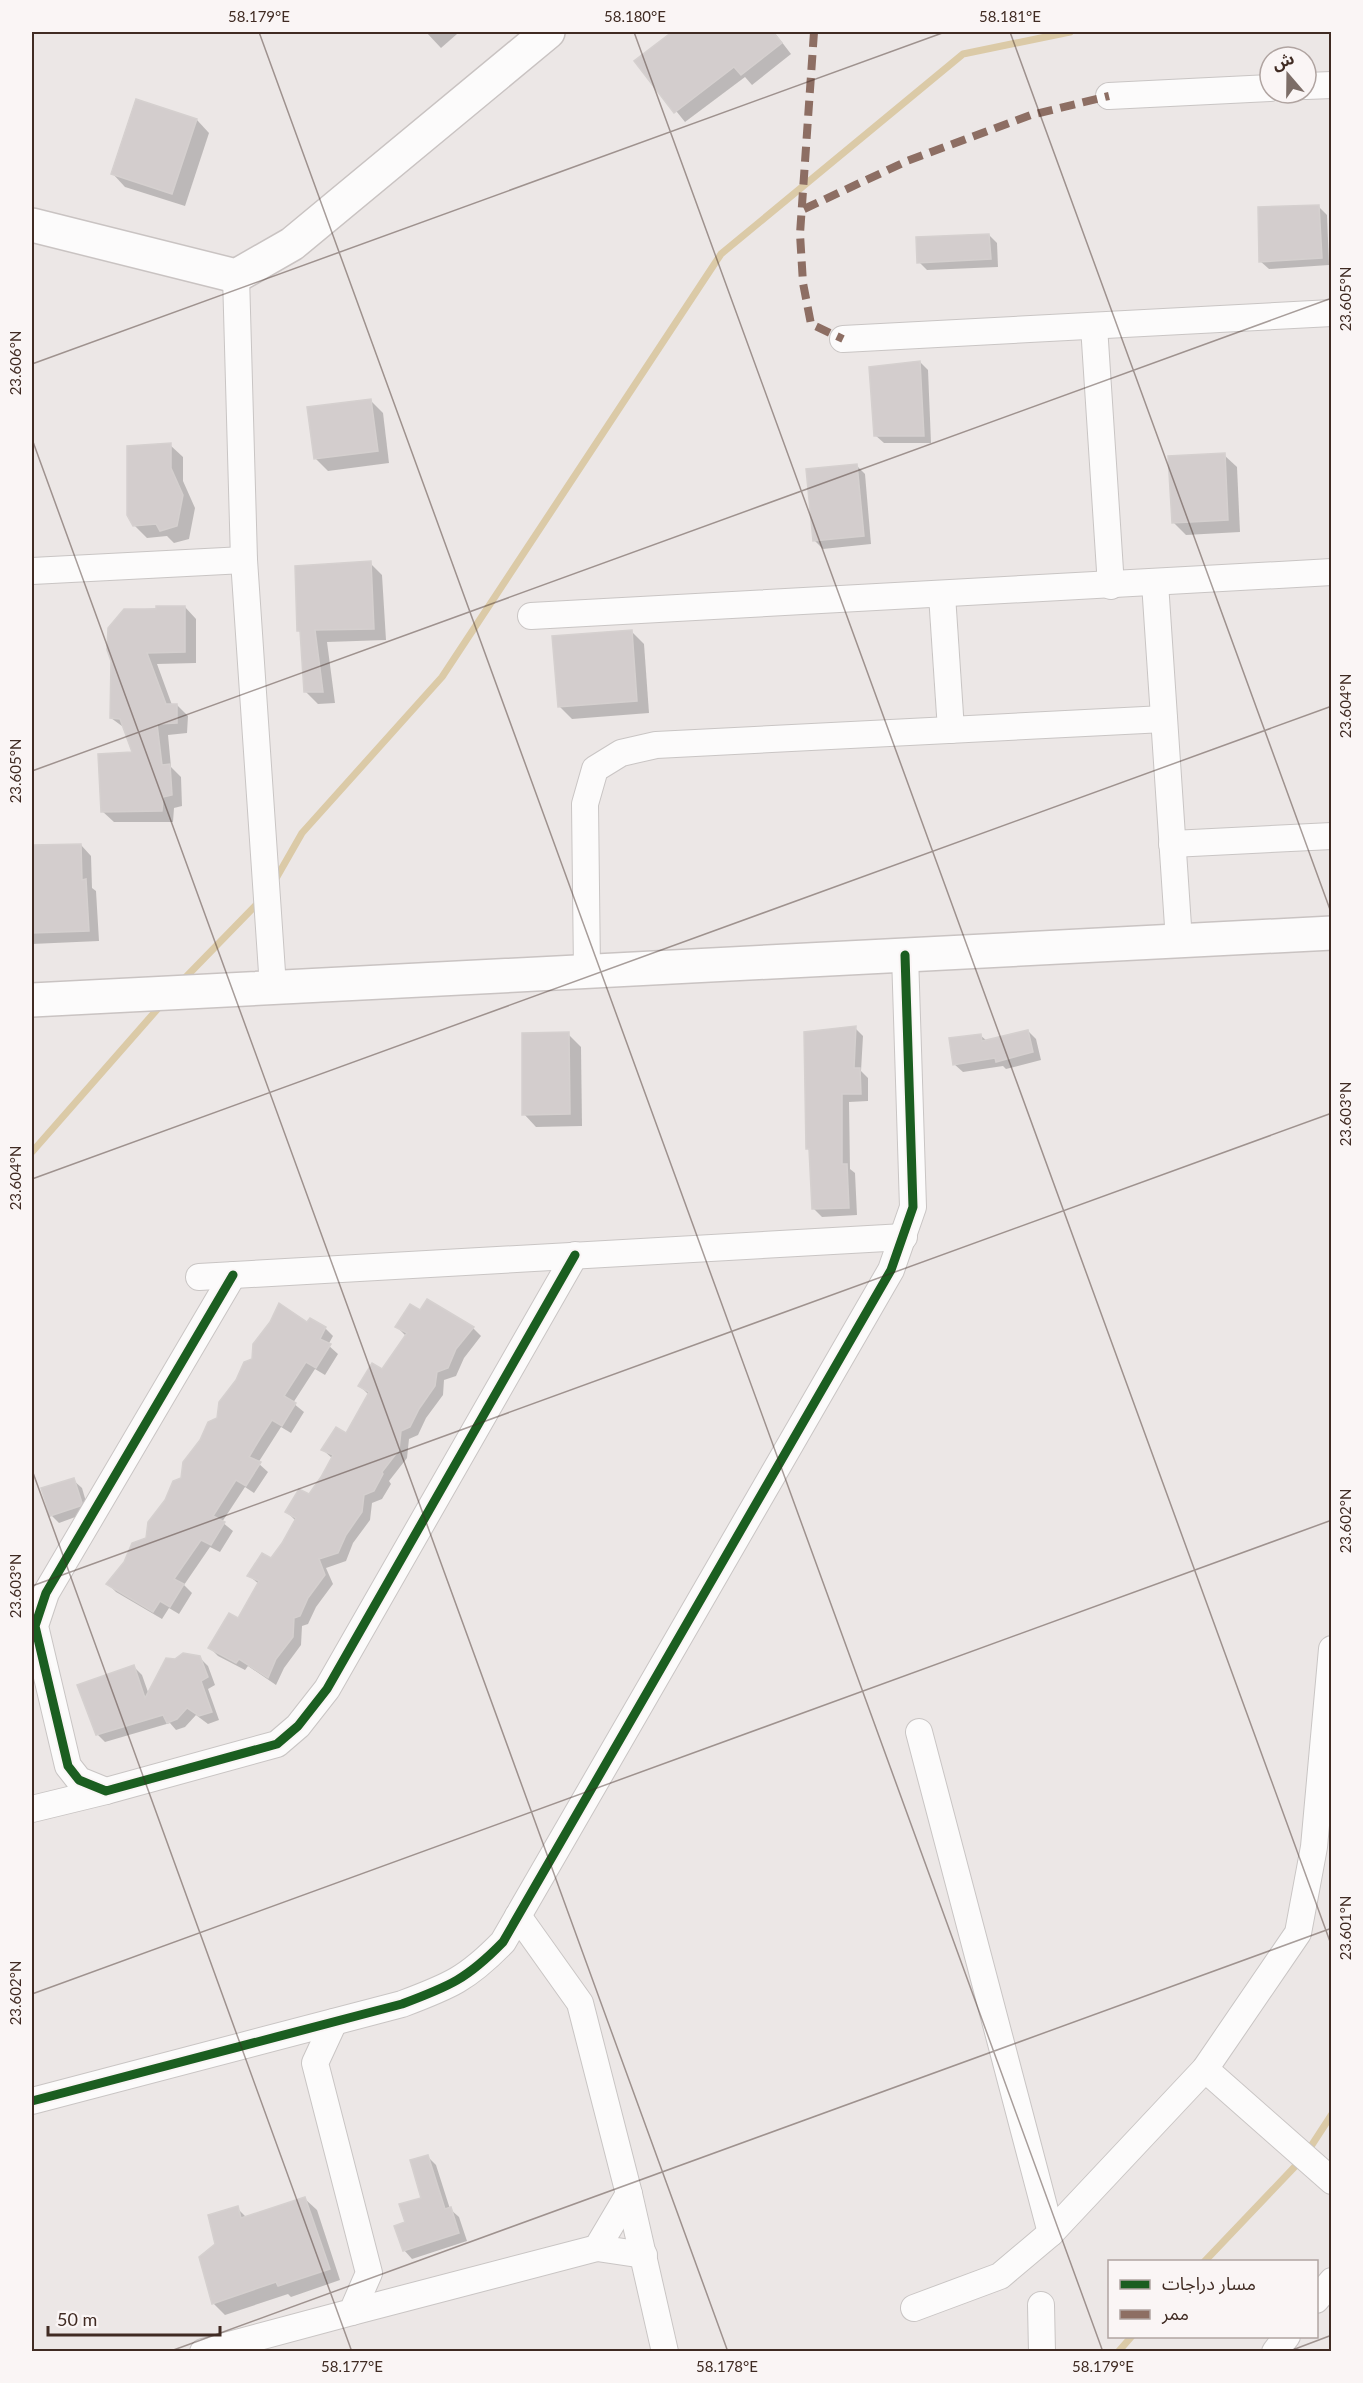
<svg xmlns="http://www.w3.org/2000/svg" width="1363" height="2383" viewBox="0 0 1363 2383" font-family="Lato,'Noto Sans Arabic',sans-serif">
<rect width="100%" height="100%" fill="#ece7e6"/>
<g fill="#0003">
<polygon points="426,32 454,32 457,34 441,48"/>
<polygon points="674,32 774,32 791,54 752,85 745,77 685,122 636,61"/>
<polygon points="137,101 197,120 209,133 185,206 125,187 113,174"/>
<polygon points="1319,207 1327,215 1329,265 1269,269 1260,261"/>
<polygon points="989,235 997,243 998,267 927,270 919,262"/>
<polygon points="920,362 928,370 931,443 884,443 875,435"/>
<polygon points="370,400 383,413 389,463 328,471 315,458"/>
<polygon points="170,445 183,457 183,481 195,508 189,539 174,543 167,536 147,538 134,525"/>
<polygon points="1224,455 1237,467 1240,532 1186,535 1173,522"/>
<polygon points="856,465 865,474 871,544 823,549 815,541"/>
<polygon points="370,563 382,575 386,640 327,642 335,703 318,704 306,692 302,634 298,630"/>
<polygon points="185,607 196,619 196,663 157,664 172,705 177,705 188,716 187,733 168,735 171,767 181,777 182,806 174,808 173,822 114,822 102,811 135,754 126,729 111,718 124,610"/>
<polygon points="631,631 644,644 649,713 572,719 559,706"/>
<polygon points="81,845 91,856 92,888 96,891 99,941 32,944 32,846"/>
<polygon points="855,1028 863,1036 861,1071 868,1078 868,1101 849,1102 850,1169 855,1173 857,1215 822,1217 814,1209 811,1152 808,1149"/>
<polygon points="1028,1031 1036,1039 1041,1060 1006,1069 1003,1066 963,1072 954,1064 980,1035 987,1041"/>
<polygon points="568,1034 581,1047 582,1126 536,1127 524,1114"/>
<polygon points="421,1312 473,1328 481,1336 464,1358 456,1376 444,1380 443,1395 426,1418 418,1435 409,1439 407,1458 389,1481 391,1484 382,1499 372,1503 370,1520 353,1543 346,1561 326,1568 333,1584 316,1607 308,1624 302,1626 301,1645 284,1668 276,1685 248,1666 245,1670 218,1656 210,1648 239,1620 259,1584 249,1576 272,1560 296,1521 287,1512 310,1496 333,1459 323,1450 347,1435 369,1395 360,1386 382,1371 406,1336 397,1327"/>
<polygon points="307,1324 325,1328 333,1336 328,1345 338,1354 325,1375 315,1369 293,1403 304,1412 291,1433 281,1427 258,1463 268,1472 254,1493 245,1487 222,1522 233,1531 220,1552 210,1547 184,1585 192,1593 179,1614 169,1608 162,1619 116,1592 108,1584 148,1539 253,1360"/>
<polygon points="73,1480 82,1488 89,1512 59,1523 51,1515"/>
<polygon points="199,1657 208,1666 215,1685 208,1689 219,1720 208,1724 196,1715 185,1727 176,1730 170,1723 105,1742 97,1734 134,1667 142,1675 149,1695"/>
<polygon points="428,2157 436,2165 450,2209 459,2217 467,2241 412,2259 404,2250 407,2223 423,2199"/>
<polygon points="305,2199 317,2210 340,2280 291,2297 288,2294 225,2315 213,2303 237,2208 247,2218"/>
</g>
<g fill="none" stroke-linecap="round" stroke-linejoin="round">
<g stroke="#dbcaa7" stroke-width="7">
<polyline points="274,882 302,833 442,677 721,254 963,54 1070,32"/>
<polyline points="182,981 260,901"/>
<polyline points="32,1152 161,1005"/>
<polyline points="1204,2262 1304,2157 1332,2114"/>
<polyline points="1118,2352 1132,2336"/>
</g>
</g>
<g fill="#d3cdcd" stroke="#d5d0cf" stroke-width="1.5">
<polygon points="672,32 773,32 782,43 741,75 734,67 674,113 634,61"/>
<polygon points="136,99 197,119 172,194 111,174"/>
<polygon points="1319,205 1322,258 1259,262 1258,207"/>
<polygon points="989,234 991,259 917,263 916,237"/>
<polygon points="920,361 924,436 874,436 869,367"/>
<polygon points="371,399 378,451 314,459 307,407"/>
<polygon points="171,443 171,468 183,495 177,526 160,531 156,524 133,526 127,515 127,446"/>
<polygon points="1225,453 1228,520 1172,523 1168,456"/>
<polygon points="857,464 864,536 813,541 806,469"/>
<polygon points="371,561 374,629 315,630 323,692 304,692 300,631 297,631 295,566"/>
<polygon points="156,606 185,606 185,652 147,653 166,704 177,704 177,723 157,724 162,765 170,764 172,795 163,797 162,811 101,812 98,754 132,752 120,719 110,718 111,661 107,650 108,628 124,609 156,609"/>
<polygon points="632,630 637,701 558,707 552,636"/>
<polygon points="81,844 82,880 86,879 89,931 32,933 32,845"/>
<polygon points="856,1026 854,1068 860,1068 861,1094 842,1094 842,1164 847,1164 849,1208 812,1209 809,1149 806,1149 804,1032"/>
<polygon points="1028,1030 1033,1052 996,1062 995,1058 953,1065 949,1038 981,1034 982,1041"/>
<polygon points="569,1032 570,1114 522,1115 522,1033"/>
<polygon points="427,1299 474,1327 456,1349 448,1368 437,1372 435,1386 419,1409 410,1427 401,1431 399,1450 382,1472 383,1474 374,1491 364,1495 362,1512 346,1535 338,1553 319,1559 325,1575 308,1598 300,1616 294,1618 293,1637 276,1659 268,1678 239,1659 236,1663 208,1648 229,1613 238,1618 259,1581 247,1576 262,1553 271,1558 282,1543 296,1518 285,1512 299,1489 309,1494 321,1477 333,1455 321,1450 336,1427 346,1433 369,1392 358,1386 372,1363 382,1369 407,1333 395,1327 410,1304 420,1310"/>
<polygon points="279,1303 307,1322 310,1318 326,1327 320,1339 331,1344 316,1368 306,1362 284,1396 296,1403 282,1426 272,1420 261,1437 249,1457 261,1462 246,1486 236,1480 213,1516 225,1522 211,1545 201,1540 174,1579 184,1584 170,1607 160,1601 153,1612 106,1584 124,1562 132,1543 146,1538 148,1522 165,1500 173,1481 181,1478 183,1462 200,1440 208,1422 217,1418 219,1402 236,1380 244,1362 252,1359 253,1344 270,1322"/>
<polygon points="74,1478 82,1503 80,1506 50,1516 41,1488"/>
<polygon points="183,1653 200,1656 208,1677 201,1681 212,1712 199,1716 187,1708 177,1719 167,1723 163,1715 96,1735 77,1685 134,1665 145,1698 166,1658 175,1659"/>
<polygon points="428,2155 445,2209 451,2207 459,2233 403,2251 394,2226 405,2222 399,2204 421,2198 410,2160"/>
<polygon points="305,2197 330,2269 278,2286 276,2282 212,2304 199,2257 215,2244 208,2215 238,2206 241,2218"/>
</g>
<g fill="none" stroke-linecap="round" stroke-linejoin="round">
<defs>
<g id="street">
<polyline points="1306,86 1332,85"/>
<polyline points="1109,96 1270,88"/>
<polyline points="236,276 244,560 273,987"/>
<polyline points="1094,326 1111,586"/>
<polyline points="843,339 1332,313"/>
<polyline points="32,571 244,560"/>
<polyline points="1155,583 1179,941"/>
<polyline points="942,595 951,730"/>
<polyline points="531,616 1332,572"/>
<polyline points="1172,844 1332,836"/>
<polyline points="587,971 585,804 595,769 621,753 656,745 1164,719"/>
<polyline points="233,1275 46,1593 35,1626 68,1766 79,1780 106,1791 277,1744 298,1726 327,1689 575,1255"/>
<polyline points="199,1277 904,1237"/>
<polyline points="919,1732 1051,2233"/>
<polyline points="32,1809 106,1791"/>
<polyline points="1205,2069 1332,2181"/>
<path d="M 32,2101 L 402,2004 C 450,1986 467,1979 503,1942 L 891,1270 L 913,1207 L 905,955"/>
<polyline points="629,2194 665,2352"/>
<polyline points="597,2248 644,2255"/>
<polyline points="1316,2300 1332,2281"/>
<polyline points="1041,2305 1042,2352"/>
<polyline points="914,2308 1000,2276 1051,2233 1205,2069 1298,1933 1314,1847 1332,1649"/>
<polyline points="352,2312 597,2248 629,2194 580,2003 518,1916"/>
<polyline points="203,2352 352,2312 369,2273 315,2063 334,2022"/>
<polyline points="1275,2352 1287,2336"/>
</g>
<g id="secondary">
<polyline points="32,225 236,276 292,244 548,32"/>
<polyline points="32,1000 1332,933"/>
</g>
</defs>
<use href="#street" stroke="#c9c5c4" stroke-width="28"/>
<use href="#secondary" stroke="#c9c3c2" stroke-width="36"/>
<use href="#street" stroke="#fcfbfb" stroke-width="26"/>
<use href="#secondary" stroke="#fcfbfb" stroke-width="33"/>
<g stroke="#8d6e63" stroke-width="8" stroke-dasharray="15 8" stroke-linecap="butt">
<polyline points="814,32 800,234 803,283 811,324 843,339"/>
<polyline points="804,209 907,161 1031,115 1109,96"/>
</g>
<defs>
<g id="cycleway">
<polyline points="233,1275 46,1593 35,1626 68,1766 79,1780 106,1791 277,1744 298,1726 327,1689 575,1255"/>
<path d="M 32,2101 L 402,2004 C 450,1986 467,1979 503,1942 L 891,1270 L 913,1207 L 905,955"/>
</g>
</defs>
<use href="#cycleway" stroke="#faf5f5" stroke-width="13"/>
<use href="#cycleway" stroke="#1b5e20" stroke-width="9"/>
</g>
<path fill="none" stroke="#402b23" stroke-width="1.5" stroke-opacity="0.45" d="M 259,32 L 1103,2352M 634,32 L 1332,1947M 1010,32 L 1332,915M 32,364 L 945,32M 32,439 L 728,2352M 32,771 L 1332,298M 32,1179 L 1332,706M 32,1470 L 352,2352M 32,1586 L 1332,1113M 32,1994 L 1332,1520M 168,2352 L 1332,1928M 1287,2352 L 1332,2335"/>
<rect width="1363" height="2383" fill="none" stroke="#faf5f5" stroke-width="66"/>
<rect x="1108" y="2260" width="210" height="78" fill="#faf5f5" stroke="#b0a4a1" stroke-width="1.5"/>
<rect x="1120" y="2280" width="30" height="9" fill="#1b5e20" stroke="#b0a4a1" stroke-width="1.5"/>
<text x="1162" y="2290" font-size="18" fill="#402b23">مسار دراجات</text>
<rect x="1120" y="2310" width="30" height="9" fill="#8d6e63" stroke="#b0a4a1" stroke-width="1.5"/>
<text x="1162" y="2320" font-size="18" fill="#402b23">ممر</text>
<g transform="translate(1288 75) rotate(340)"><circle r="28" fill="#faf5f5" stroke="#b0a4a1" stroke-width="1.5"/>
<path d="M0-4.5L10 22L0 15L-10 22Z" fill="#7c6d67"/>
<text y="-9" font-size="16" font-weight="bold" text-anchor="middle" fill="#402b23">ش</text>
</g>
<path d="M48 2326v9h172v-9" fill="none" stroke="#402b23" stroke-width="3"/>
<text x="57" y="2326" font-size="18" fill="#402b23" stroke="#faf5f5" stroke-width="4.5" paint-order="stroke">50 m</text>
<rect x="33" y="33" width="1297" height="2317" fill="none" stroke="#402b23" stroke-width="2"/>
<g font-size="15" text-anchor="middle" fill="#402b23">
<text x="259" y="22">58.179°E</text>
<text x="635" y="22">58.180°E</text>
<text x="1010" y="22">58.181°E</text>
<text transform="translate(1346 299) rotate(-90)" y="5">23.605°N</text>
<text transform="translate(16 363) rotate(-90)" y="5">23.606°N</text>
<text transform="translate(1346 706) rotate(-90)" y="5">23.604°N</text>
<text transform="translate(16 771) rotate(-90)" y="5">23.605°N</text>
<text transform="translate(1346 1114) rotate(-90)" y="5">23.603°N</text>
<text transform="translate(16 1178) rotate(-90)" y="5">23.604°N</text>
<text transform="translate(1346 1521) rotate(-90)" y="5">23.602°N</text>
<text transform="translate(16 1586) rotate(-90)" y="5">23.603°N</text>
<text transform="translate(1346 1928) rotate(-90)" y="5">23.601°N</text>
<text transform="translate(16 1993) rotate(-90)" y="5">23.602°N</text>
<text x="352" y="2372">58.177°E</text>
<text x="727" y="2372">58.178°E</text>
<text x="1103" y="2372">58.179°E</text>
</g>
</svg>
